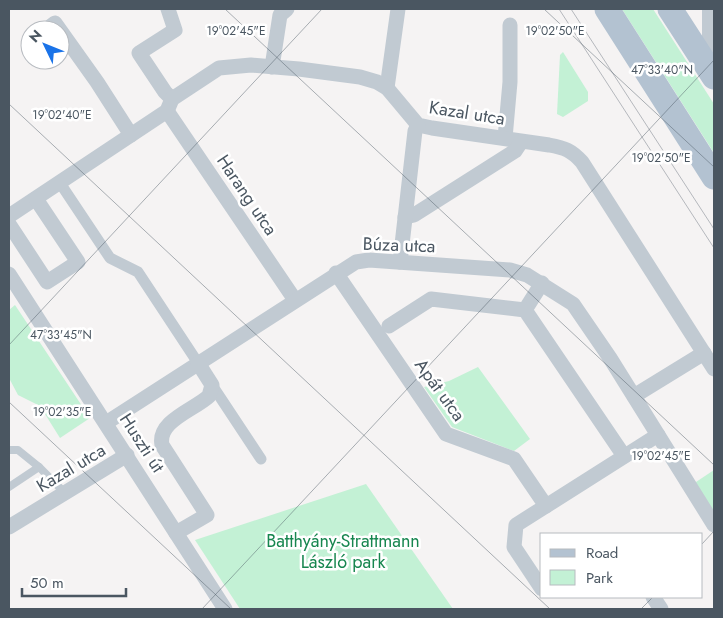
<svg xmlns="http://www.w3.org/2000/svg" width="723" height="618" viewBox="0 0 723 618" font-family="Jost,sans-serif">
<rect width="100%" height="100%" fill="#f5f3f3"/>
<g fill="#c3f1d5">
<polygon points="622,9 653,9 714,104 714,153"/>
<polygon points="563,52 588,92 588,101 563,117 557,114 560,55"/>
<polygon points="15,305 90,418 60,438 40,406 18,395 9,378 9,310"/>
<polygon points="478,367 530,439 514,451 452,427 424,387 449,381"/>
<polygon points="714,470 714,517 693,484"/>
<polygon points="366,484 453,609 240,609 195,540"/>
</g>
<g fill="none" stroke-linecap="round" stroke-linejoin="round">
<g stroke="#c1cad2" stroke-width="8">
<polyline points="9,450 18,450 39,467 65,493"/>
<polyline points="9,487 39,467"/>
</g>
<g stroke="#c1cad2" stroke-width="11">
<polyline points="60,183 110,258 138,272 198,363"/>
<polyline points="212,385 261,459"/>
</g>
<g stroke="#c1cad2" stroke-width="15">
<polyline points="168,9 175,30 139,53 165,92 172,99"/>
<polyline points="46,30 55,23 97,82 131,135"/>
<polyline points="272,67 280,15 287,9"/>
<polyline points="387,88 398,9"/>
<polyline points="167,111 295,300"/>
<polyline points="505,138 510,82 510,25"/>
<path d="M 9,216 L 167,111 L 172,99 L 219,68 L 251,65 L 299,69 L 360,77 L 377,82 L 387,88 L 418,125 L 432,128 L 549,145 C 565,148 571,150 582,162 L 714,369"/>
<polyline points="405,217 414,215 515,151 521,142"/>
<polyline points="9,224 47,282 78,262 36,199"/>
<polyline points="400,262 415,131 418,125"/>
<polyline points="336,273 446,434 514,459 546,506 516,525 514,547 542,589"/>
<polyline points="9,274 225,609"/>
<polyline points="525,310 542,283"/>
<polyline points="389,326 431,299 525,310 624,456"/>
<polyline points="634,396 704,353"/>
<polyline points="106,423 356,262 369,260 510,270 527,275 573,304 610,358 714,525"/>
<polyline points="546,506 658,435"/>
<polyline points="9,527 127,455"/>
<path d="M 176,533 L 207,515 L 162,445 C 157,421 194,410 209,396 L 212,385 L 198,363"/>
<polyline points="653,597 661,609"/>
</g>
<polyline stroke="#c1cad2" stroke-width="20" points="712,9 712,57 714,76"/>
<g stroke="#b3c2d1" stroke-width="25">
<polyline points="607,9 714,177"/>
<polyline points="670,9 714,77"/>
</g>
<g stroke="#b5b8bd" stroke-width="1">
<polyline points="559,9 714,248"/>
<polyline points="571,9 714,229"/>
</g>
</g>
<path fill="none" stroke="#4a5661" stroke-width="1" stroke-opacity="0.45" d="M 225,9 L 714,465M 544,9 L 714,167M 9,104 L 550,609M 9,345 L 322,9M 9,402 L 231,609M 702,544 L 714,531M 202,609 L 714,60M 641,609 L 653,597"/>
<g text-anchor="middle" stroke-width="5" stroke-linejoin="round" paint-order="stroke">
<g font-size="18" fill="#4a5661" stroke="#fff">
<text transform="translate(467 113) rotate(9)" y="6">Kazal utca</text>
<text transform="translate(247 195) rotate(56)" y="6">Harang utca</text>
<text transform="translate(399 245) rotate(2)" y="6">Búza utca</text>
<text transform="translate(440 390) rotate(54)" y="6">Apát utca</text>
<text transform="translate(142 443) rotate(57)" y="6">Huszti út</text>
<text transform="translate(71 468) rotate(-31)" y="6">Kazal utca</text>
</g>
<g font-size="18" fill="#17864f" stroke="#fff">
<text x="343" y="547">Batthyány-Strattmann<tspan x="343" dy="21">László park</tspan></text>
</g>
</g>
<g font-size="12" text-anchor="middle" fill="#4a5661" stroke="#fff" stroke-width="5" stroke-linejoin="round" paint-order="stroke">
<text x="236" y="35">19°02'45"E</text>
<text x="555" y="35">19°02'50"E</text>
<text x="662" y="74">47°33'40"N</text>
<text x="62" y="119">19°02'40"E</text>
<text x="661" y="162">19°02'50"E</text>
<text x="61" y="339">47°33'45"N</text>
<text x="62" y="416">19°02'35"E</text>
<text x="661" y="460">19°02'45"E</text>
</g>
<rect width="723" height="618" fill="none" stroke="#4a5661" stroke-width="20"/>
<rect x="540" y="533" width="162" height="65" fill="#ffffff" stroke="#b7bbc0"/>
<rect x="550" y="549" width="25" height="8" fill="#b3c2d1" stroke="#b7bbc0"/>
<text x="586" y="558" font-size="15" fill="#4a5661">Road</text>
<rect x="550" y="570" width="25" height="15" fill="#c3f1d5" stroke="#b7bbc0"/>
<text x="586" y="583" font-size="15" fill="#4a5661">Park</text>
<g transform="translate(45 45) rotate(313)"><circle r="24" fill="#ffffff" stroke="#b7bbc0"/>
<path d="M0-4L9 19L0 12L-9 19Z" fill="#1a73e8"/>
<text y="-8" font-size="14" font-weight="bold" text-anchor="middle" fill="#4a5661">N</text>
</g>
<path d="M22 588v8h104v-8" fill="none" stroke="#4a5661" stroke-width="2.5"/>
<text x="30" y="588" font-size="15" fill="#4a5661" stroke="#ffffff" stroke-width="4" paint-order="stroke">50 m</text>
</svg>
